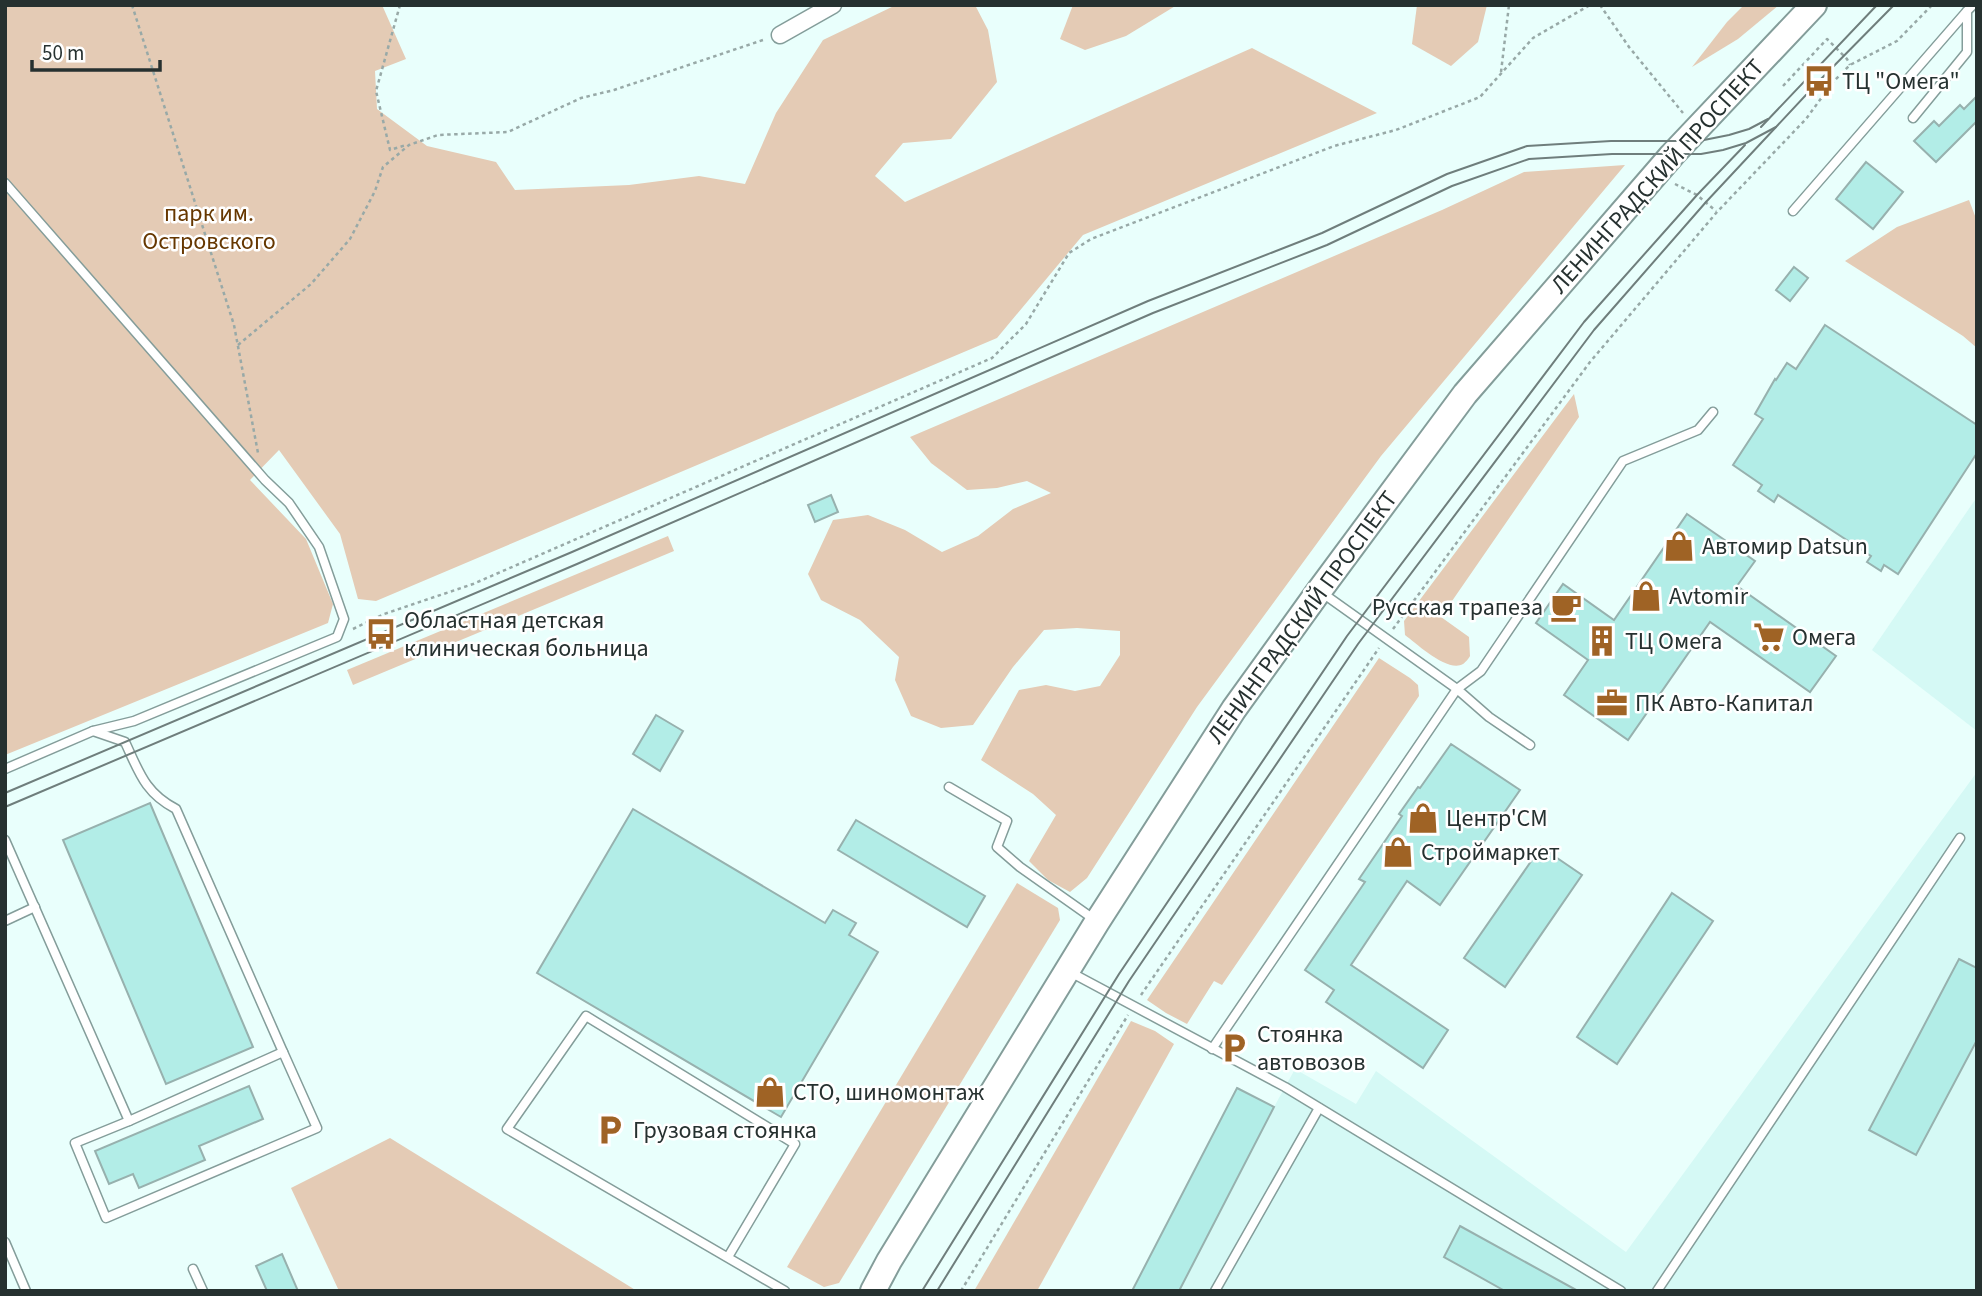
<svg xmlns="http://www.w3.org/2000/svg" width="1982" height="1296" viewBox="0 0 1982 1296" font-family="'Source Sans 3',sans-serif">
<rect width="100%" height="100%" fill="#e9fffc"/>
<g fill="#d5f9f5">
<polygon points="1977,497 1977,731 1872,650"/>
<polygon points="1977,772 1977,1291 1132,1291 1237,1088 1274,1107 1295,1069 1356,1104 1376,1071 1626,1252"/>
</g>
<g fill="#e4cbb5">
<polygon points="5,5 382,5 406,59 375,71 377,109 427,146 496,162 515,190 629,185 699,176 745,184 776,113 823,40 896,5 975,5 988,30 997,82 951,139 903,143 875,176 905,202 1252,48 1377,113 1083,235 997,338 376,601 358,599 340,534 279,450 250,480 306,539 333,604 328,623 5,755"/>
<polygon points="1073,5 1177,5 1126,36 1085,50 1060,39"/>
<polygon points="1417,5 1487,5 1478,42 1451,66 1412,44"/>
<polygon points="1744,5 1779,5 1738,39 1692,67 1727,22"/>
<polygon points="1625,165 1381,456 1197,707 1087,878 1070,892 1048,880 1029,861 1056,815 1033,794 981,760 1019,690 1046,685 1075,691 1100,686 1120,655 1120,631 1077,628 1044,630 1013,667 973,725 941,728 911,716 895,680 899,657 860,620 821,600 808,574 833,520 868,515 905,530 942,552 978,536 1013,509 1051,493 1027,481 997,488 967,490 931,463 910,437 1442,210 1524,172"/>
<polygon points="1969,200 1977,221 1977,348 1963,336 1845,261 1897,227"/>
<path d="M 1574,394 L 1579,417 L 1441,617 L 1469,637 L 1470,656 C 1469,658 1465,663 1463,664 C 1448,673 1417,644 1405,635 L 1404,621 Z"/>
<polygon points="668,536 674,551 353,685 347,670"/>
<polygon points="1379,658 1410,678 1418,685 1419,696 1222,985 1214,981 1187,1024 1166,1013 1147,1000"/>
<polygon points="1017,883 1058,908 1060,920 839,1283 824,1287 787,1267"/>
<polygon points="1131,1021 1155,1031 1174,1044 1037,1291 974,1291"/>
<polygon points="390,1138 637,1291 339,1291 291,1188"/>
</g>
<g fill="#b2ede7" stroke="#97b1ae" stroke-width="2">
<polygon points="1977,96 1977,121 1936,162 1914,141 1934,121 1939,126 1960,105 1964,109"/>
<polygon points="1866,162 1903,192 1873,229 1836,199"/>
<polygon points="1794,267 1808,278 1790,301 1776,290"/>
<polygon points="1825,325 1977,425 1977,453 1898,574 1884,565 1881,571 1867,562 1871,556 1778,495 1774,502 1758,491 1762,485 1733,465 1763,419 1755,414 1775,379 1776,380 1787,363 1796,369"/>
<polygon points="831,495 838,512 815,522 808,505"/>
<polygon points="1687,514 1755,561 1737,586 1836,656 1810,692 1710,622 1628,740 1564,695 1588,660 1536,623 1563,584 1614,620"/>
<polygon points="656,715 683,731 660,771 633,754"/>
<polygon points="1451,744 1520,790 1440,905 1407,881 1351,965 1448,1030 1423,1068 1326,1002 1334,990 1305,970 1365,882 1359,879 1402,816 1399,814 1418,787 1420,788"/>
<polygon points="150,803 253,1047 166,1084 63,840"/>
<polygon points="633,809 825,923 833,910 856,923 849,935 878,952 781,1117 537,973"/>
<polygon points="856,820 985,896 967,927 838,850"/>
<polygon points="1541,847 1582,875 1505,987 1464,958"/>
<polygon points="1672,893 1713,921 1617,1064 1577,1037"/>
<polygon points="1959,959 1977,968 1977,1040 1916,1155 1869,1130"/>
<polygon points="249,1086 263,1119 199,1146 205,1160 139,1188 133,1174 109,1184 95,1151"/>
<polygon points="1237,1088 1274,1107 1179,1291 1132,1291"/>
<polygon points="1460,1226 1578,1291 1505,1291 1444,1257"/>
<polygon points="282,1254 298,1291 267,1291 256,1266"/>
</g>
<g fill="none" stroke-linecap="round" stroke-linejoin="round">
<defs>
<g id="lane">
<polyline points="1913,118 1967,52 1967,11 1973,5"/>
<polyline points="5,183 265,480 289,503 319,547 344,619 337,637 134,721 93,731 5,769"/>
<polyline points="1793,211 1967,11"/>
<polyline points="1530,745 1489,717 1457,689 1481,671 1623,461 1698,430 1713,412"/>
<polyline points="949,787 1007,821 997,847 1020,867 1095,920"/>
<path d="M 5,840 L 129,1121 L 283,1052 L 176,809 C 145,793 139,772 125,742 L 93,731"/>
<polyline points="5,921 35,907"/>
<polyline points="1070,972 1285,1087 1621,1291"/>
<polyline points="1212,1049 1457,689 1321,592"/>
<polyline points="129,1121 75,1143 106,1218 317,1128 283,1052"/>
<polyline points="5,1242 26,1291"/>
<polyline points="728,1257 795,1144 586,1016 507,1129 785,1291"/>
<polyline points="193,1269 203,1291"/>
<polyline points="1215,1291 1319,1108"/>
<polyline points="1657,1291 1960,838"/>
</g>
<polyline id="street" points="780,35 833,5"/>
<polyline id="primary" points="873,1291 889,1261 1097,922 1234,709 1319,591 1465,394 1672,155 1814,5"/>
</defs>
<use href="#lane" stroke="#849d9a" stroke-width="11"/>
<use href="#street" stroke="#849d9a" stroke-width="19"/>
<use href="#primary" stroke="#849d9a" stroke-width="28"/>
<g stroke="#98a9a7" stroke-width="2.5" stroke-dasharray="3.5 3.5" stroke-linecap="butt">
<polyline points="132,5 234,325 258,453"/>
<polyline points="400,5 376,91 390,150 406,145"/>
<polyline points="1600,5 1629,47 1683,113"/>
<polyline points="1501,72 1509,5"/>
<polyline points="1783,86 1827,39 1847,59 1850,65"/>
<polyline points="1675,184 1697,195 1716,211"/>
<polyline points="238,345 311,284 350,239 375,191 383,167 409,145 438,135 508,132 581,98 614,90 766,39"/>
<polyline points="353,629 384,614 473,584 992,358 1026,324 1069,253 1091,239 1334,146 1396,130 1480,97 1533,38 1590,5"/>
<polyline points="1393,629 1590,362 1717,212 1806,119 1833,82 1850,65 1897,41 1932,5"/>
<polyline points="1141,995 1379,648"/>
<polyline points="961,1291 1128,1015"/>
</g>
<use href="#lane" stroke="#fff" stroke-width="8"/>
<use href="#street" stroke="#fff" stroke-width="16"/>
<use href="#primary" stroke="#fff" stroke-width="24"/>
<g stroke="#6f7e7c" stroke-width="2">
<polyline points="1761,127 1877,5"/>
<polyline points="5,793 572,552 1148,301 1322,233 1447,174 1527,146 1611,141 1699,141 1729,135 1749,129 1768,119"/>
<polyline points="5,807 577,564 1153,313 1327,245 1452,186 1529,159 1612,154 1701,154 1723,150 1746,143 1776,127"/>
<polyline points="922,1291 1119,974 1347,636 1584,322 1697,195 1745,145"/>
<polyline points="937,1291 1129,981 1358,644 1594,330 1706,202 1819,81 1894,5"/>
</g>
</g>
<defs>
<symbol id="bus-bare" viewBox="-9 -9 18 18"><path d="M-5-6H5V4H4V6H2V4H-2V6H-4V4H-5ZM-3.5-4V0h7V-4ZM-3.5 1.2v1.5H-2V1.2ZM2 1.2v1.5H3.5V1.2Z" fill="#9f6325" stroke="#fff" stroke-width="2.5" paint-order="stroke"/></symbol>
<symbol id="shop-bare" viewBox="-9 -9 18 18"><path d="M-5-2.5h2.3a2.7 3.5 0 0 1 5.4 0H5L5.5 6h-11ZM-1.5-2.5h3a1.5 2.3 0 0 0-3 0Z" fill="#9f6325" stroke="#fff" stroke-width="2.5" paint-order="stroke"/></symbol>
<symbol id="cafe-bare" viewBox="-9 -9 18 18"><path d="M-5.5-4.5H6V0H3Q3 3.5 0 3.5H-2.5Q-5.5 3.5-5.5 0ZM3-3.2v2h1.7v-2ZM-6 4.5H4V6H-6Z" fill="#9f6325" stroke="#fff" stroke-width="2.5" paint-order="stroke"/></symbol>
<symbol id="supermarket-bare" viewBox="-9 -9 18 18"><path d="M-6-5.5h2.5l.6 2H6L4.5 2H-2.5L-4.4-4H-6ZM-1.5 3.2a1.3 1.3 0 1 0 .1 0ZM3 3.2a1.3 1.3 0 1 0 .1 0Z" fill="#9f6325" stroke="#fff" stroke-width="2.5" paint-order="stroke"/></symbol>
<symbol id="building-bare" viewBox="-9 -9 18 18"><path d="M-4-6H4V6H1V3H-1V6H-4ZM-2.5-4.3h1.7v1.8h-1.7ZM.8-4.3h1.7v1.8H.8ZM-2.5-1h1.7V.8h-1.7ZM.8-1h1.7V.8H.8Z" fill="#9f6325" stroke="#fff" stroke-width="2.5" paint-order="stroke"/></symbol>
<symbol id="office-bare" viewBox="-9 -9 18 18"><path d="M-6-3h4V-5.5h4V-3h4V5H-6ZM-1-4.5V-3h2v-1.5ZM-6 0V1H6V0Z" fill="#9f6325" stroke="#fff" stroke-width="2.5" paint-order="stroke"/></symbol>
<symbol id="parking-bare" viewBox="-9 -9 18 18"><path d="M-3.5-5.5H1a3.5 3.5 0 0 1 0 7H-1V5.5H-3.5ZM-1-3.4V-.6H.8a1.4 1.4 0 0 0 0-2.8Z" fill="#9f6325" stroke="#fff" stroke-width="2.5" paint-order="stroke"/></symbol>
</defs>
<g fill-rule="evenodd">
<use href="#bus-bare" x="1797" y="59" width="44" height="44"/>
<use href="#shop-bare" x="1657" y="524" width="44" height="44"/>
<use href="#shop-bare" x="1624" y="574" width="44" height="44"/>
<use href="#cafe-bare" x="1544" y="585" width="44" height="44"/>
<use href="#bus-bare" x="359" y="612" width="44" height="44"/>
<use href="#supermarket-bare" x="1747" y="615" width="44" height="44"/>
<use href="#building-bare" x="1580" y="619" width="44" height="44"/>
<use href="#office-bare" x="1590" y="681" width="44" height="44"/>
<use href="#shop-bare" x="1401" y="796" width="44" height="44"/>
<use href="#shop-bare" x="1376" y="830" width="44" height="44"/>
<use href="#parking-bare" x="1212" y="1026" width="44" height="44"/>
<use href="#shop-bare" x="748" y="1070" width="44" height="44"/>
<use href="#parking-bare" x="588" y="1108" width="44" height="44"/>
</g>
<g text-anchor="middle" stroke-width="5" stroke-linejoin="round" paint-order="stroke">
<g font-size="24" fill="#263130" stroke="#fff" text-anchor="start">
<text x="1842" y="89">ТЦ "Омега"</text>
<text x="1702" y="554">Автомир Datsun</text>
<text x="1669" y="604">Avtomir</text>
<text x="1543" y="615" text-anchor="end">Русская трапеза</text>
<text x="404" y="628">Областная детская<tspan x="404" dy="28">клиническая больница</tspan></text>
<text x="1792" y="645">Омега</text>
<text x="1625" y="649">ТЦ Омега</text>
<text x="1635" y="711">ПК Авто-Капитал</text>
<text x="1446" y="826">Центр'СМ</text>
<text x="1421" y="860">Строймаркет</text>
<text x="1257" y="1042">Стоянка<tspan x="1257" dy="28">автовозов</tspan></text>
<text x="793" y="1100">СТО, шиномонтаж</text>
<text x="633" y="1138">Грузовая стоянка</text>
</g>
<g font-size="24" fill="#263130" stroke="#fff">
<text transform="translate(1657 176) rotate(-48)" y="8">ЛЕНИНГРАДСКИЙ ПРОСПЕКТ</text>
<text transform="translate(1302 617) rotate(-54)" y="8">ЛЕНИНГРАДСКИЙ ПРОСПЕКТ</text>
</g>
<g font-size="24" fill="#663700" stroke="#fff">
<text x="209" y="221">парк им.<tspan x="209" dy="28">Островского</tspan></text>
</g>
</g>
<rect width="1982" height="1296" fill="none" stroke="#263130" stroke-width="14"/>
<path d="M32 60v10h128v-10" fill="none" stroke="#263130" stroke-width="3.5"/>
<text x="42" y="60" font-size="21" fill="#263130" stroke="#ffffff" stroke-width="5" paint-order="stroke">50 m</text>
</svg>
